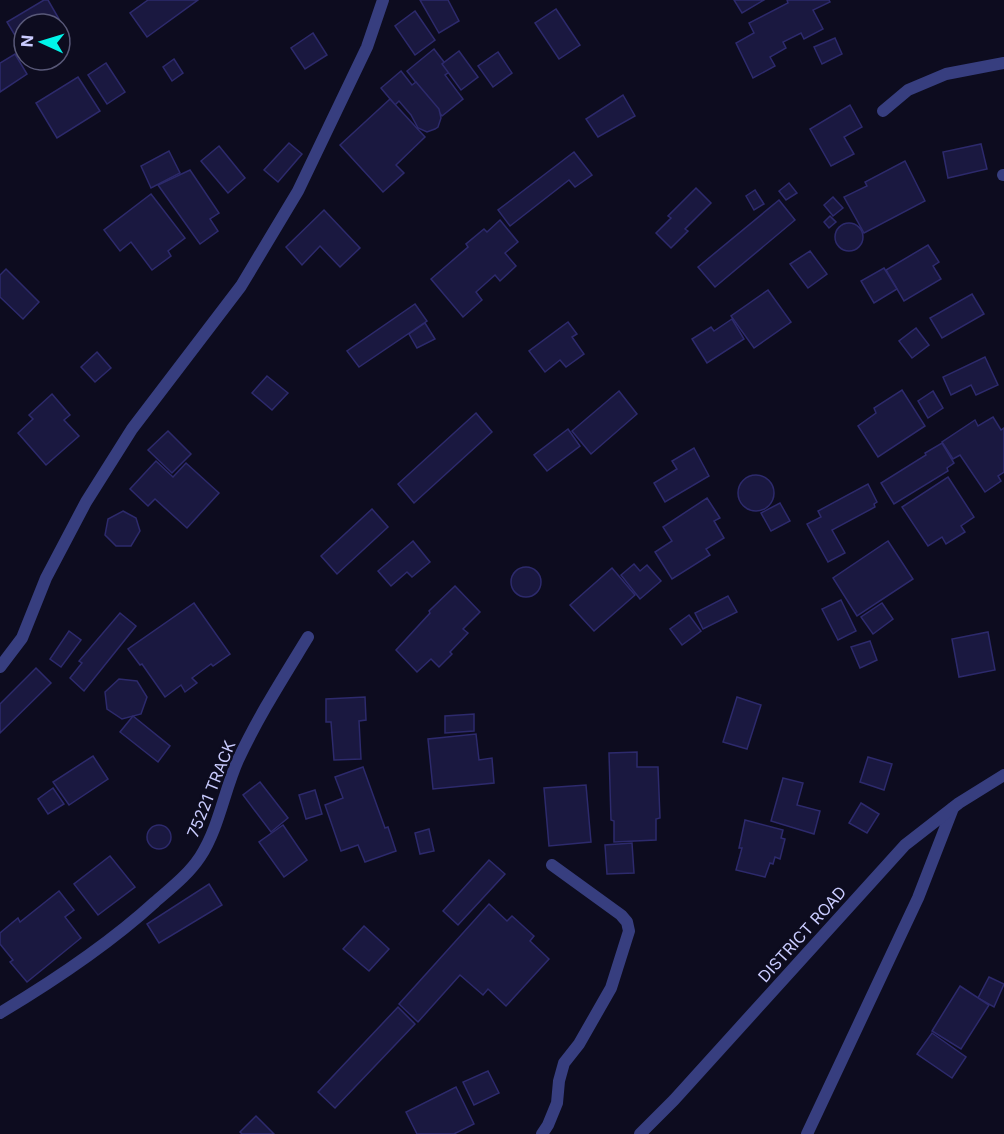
<svg xmlns="http://www.w3.org/2000/svg" width="1004" height="1134" viewBox="0 0 1004 1134" font-family="Inter,sans-serif">
<rect width="100%" height="100%" fill="#0d0c1f"/>
<g fill="#1a1840" stroke="#2d2a6c" stroke-width="1.5">
<polygon points="44,0 48,0 59,19 50,24 24,24 24,40 19,42 7,22"/>
<polygon points="148,0 198,0 147,37 130,13"/>
<polygon points="420,0 448,0 459,21 439,33"/>
<polygon points="734,0 764,0 742,13"/>
<polygon points="787,0 829,0 830,2 813,10 823,29 804,39 801,33 783,42 786,48 770,57 775,66 753,78 736,43 754,33 749,23 788,3"/>
<polygon points="556,9 580,45 559,59 535,23"/>
<polygon points="415,11 435,40 415,55 395,26"/>
<polygon points="313,33 327,55 305,69 291,48"/>
<polygon points="835,38 842,54 822,64 814,47"/>
<polygon points="434,49 451,71 445,75 463,99 442,116 407,71"/>
<polygon points="459,51 478,77 461,90 442,64"/>
<polygon points="498,52 512,73 493,87 478,66"/>
<polygon points="15,54 27,74 0,92 0,63"/>
<polygon points="174,59 183,73 172,81 163,67"/>
<polygon points="106,63 125,92 107,104 88,75"/>
<polygon points="401,71 412,85 416,82 439,109 441,118 438,127 435,129 427,132 418,128 411,115 399,101 395,105 381,88"/>
<polygon points="78,77 100,111 57,138 36,103"/>
<polygon points="623,95 635,116 598,137 586,119"/>
<polygon points="390,99 425,137 396,165 404,173 383,192 340,145"/>
<polygon points="850,105 862,127 844,137 854,154 831,166 810,129"/>
<polygon points="289,143 302,154 278,182 264,170"/>
<polygon points="981,144 987,169 948,178 943,152"/>
<polygon points="219,146 245,178 228,193 201,161"/>
<polygon points="169,151 180,173 151,188 141,166"/>
<polygon points="574,152 592,175 575,187 569,180 510,226 498,210"/>
<polygon points="905,161 925,201 864,233 844,197 867,186 865,182"/>
<polygon points="190,170 219,213 210,219 218,231 200,244 158,185"/>
<polygon points="789,183 797,193 786,200 779,191"/>
<polygon points="696,188 711,203 685,229 688,231 671,248 656,233 671,218 668,216"/>
<polygon points="755,190 764,204 754,210 746,196"/>
<polygon points="151,194 185,238 168,251 171,256 152,270 131,242 120,251 104,230"/>
<polygon points="833,197 843,208 833,216 824,205"/>
<polygon points="779,200 795,220 715,287 698,267"/>
<polygon points="324,210 360,248 340,267 320,246 302,265 286,247"/>
<polygon points="830,216 836,222 829,228 824,222"/>
<polygon points="500,220 518,242 505,253 516,266 500,281 495,275 476,292 482,300 463,317 431,279 468,247 466,244 484,229 487,232"/>
<circle cx="849" cy="237" r="14"/>
<polygon points="928,245 939,262 933,266 941,279 904,301 886,270"/>
<polygon points="810,251 827,274 808,288 790,264"/>
<polygon points="884,268 897,289 874,303 861,281"/>
<polygon points="6,269 39,302 23,319 0,297 0,275"/>
<polygon points="768,290 791,322 754,348 731,316"/>
<polygon points="972,294 984,314 942,338 930,318"/>
<polygon points="415,304 427,321 359,367 347,351"/>
<polygon points="732,319 744,339 707,363 692,339 711,327 714,331"/>
<polygon points="568,322 577,334 572,337 584,354 566,367 560,360 545,372 529,351"/>
<polygon points="425,323 435,339 417,348 409,334"/>
<polygon points="916,328 929,345 912,358 899,341"/>
<polygon points="97,352 111,368 95,382 81,367"/>
<polygon points="985,357 998,385 976,395 971,385 951,395 943,377"/>
<polygon points="267,376 288,393 272,410 252,393"/>
<polygon points="902,390 925,426 878,457 858,426 876,413 874,408"/>
<polygon points="619,391 637,414 591,454 572,431"/>
<polygon points="933,391 943,408 928,418 918,401"/>
<polygon points="52,394 70,415 64,420 79,436 46,465 18,433 33,419 29,415"/>
<polygon points="476,413 492,432 414,503 398,484"/>
<polygon points="993,417 1001,430 1004,428 1004,472 998,476 1001,481 985,492 960,455 953,459 942,442 975,420 978,426"/>
<polygon points="568,429 580,446 547,471 534,455"/>
<polygon points="168,431 191,454 172,473 148,450"/>
<polygon points="942,443 954,463 947,468 948,471 894,504 881,483 926,455 925,453"/>
<polygon points="694,448 709,476 665,502 654,483 677,469 672,461"/>
<polygon points="156,461 173,477 186,463 219,493 187,528 155,499 148,506 130,489"/>
<circle cx="756" cy="493" r="18"/>
<polygon points="948,477 974,517 961,526 965,532 946,544 942,537 928,546 902,507"/>
<polygon points="868,484 877,502 874,504 875,507 832,530 845,553 828,562 807,524 821,517 818,511"/>
<polygon points="707,498 720,518 714,521 724,538 706,549 710,555 672,579 655,552 672,541 663,527"/>
<polygon points="780,503 790,521 771,531 761,513"/>
<polygon points="372,509 388,527 337,574 321,556"/>
<polygon points="123,511 136,518 140,531 131,546 116,546 105,535 108,519"/>
<polygon points="413,541 430,562 412,577 407,572 391,586 378,571"/>
<polygon points="888,541 913,579 857,616 833,578"/>
<polygon points="634,564 640,571 647,565 661,581 640,599 621,575"/>
<circle cx="526" cy="582" r="15"/>
<polygon points="612,568 635,595 594,631 570,605"/>
<polygon points="455,586 480,612 463,629 468,633 450,652 452,654 439,667 431,659 417,672 396,650 430,613 429,611"/>
<polygon points="728,596 737,612 703,629 695,613"/>
<polygon points="841,600 856,631 838,640 822,609"/>
<polygon points="194,603 230,654 213,666 211,664 192,678 197,683 185,692 181,685 165,697 142,664 140,665 128,649"/>
<polygon points="882,603 893,619 873,634 861,617"/>
<polygon points="120,613 136,626 84,691 70,678 82,663 79,661"/>
<polygon points="689,615 701,631 682,645 670,629"/>
<polygon points="69,631 81,640 61,667 50,659"/>
<polygon points="988,632 995,670 959,677 952,639"/>
<polygon points="870,641 877,660 860,668 851,647"/>
<polygon points="36,668 51,683 0,733 0,704"/>
<polygon points="119,679 137,681 147,697 141,714 122,719 107,709 105,692"/>
<polygon points="365,697 366,720 359,721 361,759 334,760 331,722 326,722 326,699"/>
<polygon points="737,697 761,705 747,749 723,742"/>
<polygon points="474,714 474,731 445,733 445,716"/>
<polygon points="133,716 170,746 158,762 120,732"/>
<polygon points="476,734 479,760 492,758 494,783 433,789 428,739"/>
<polygon points="637,752 637,767 658,767 660,818 656,819 656,840 614,842 614,821 611,820 609,753"/>
<polygon points="93,756 108,779 69,805 53,782"/>
<polygon points="868,757 892,764 884,790 860,782"/>
<polygon points="363,767 385,828 388,827 396,851 365,862 358,845 341,851 325,805 343,798 335,777"/>
<polygon points="783,778 803,783 797,805 820,811 814,834 771,821"/>
<polygon points="260,782 288,818 271,832 243,795"/>
<polygon points="586,785 591,842 549,846 544,788"/>
<polygon points="53,788 64,804 48,814 38,799"/>
<polygon points="315,790 322,814 306,819 299,795"/>
<polygon points="861,803 879,814 867,833 849,823"/>
<polygon points="745,820 783,830 781,838 785,839 780,859 775,857 773,864 770,863 765,877 736,870 742,848 739,848"/>
<polygon points="283,825 307,860 284,877 259,842"/>
<circle cx="159" cy="837" r="12"/>
<polygon points="429,829 434,851 420,854 415,833"/>
<polygon points="632,843 634,873 607,874 605,845"/>
<polygon points="110,856 135,887 98,915 74,884"/>
<polygon points="489,860 505,874 458,925 443,911"/>
<polygon points="209,884 222,905 159,943 147,924"/>
<polygon points="59,891 74,910 65,917 81,938 27,982 10,962 13,960 0,944 0,933 18,918 20,922"/>
<polygon points="489,904 507,921 512,916 534,936 530,941 549,959 506,1006 488,989 483,995 460,975 418,1022 399,1004"/>
<polygon points="364,926 389,949 369,971 343,949"/>
<polygon points="989,977 1004,984 994,1007 978,998"/>
<polygon points="960,986 989,1005 961,1049 932,1031"/>
<polygon points="398,1007 415,1024 335,1108 318,1092"/>
<polygon points="932,1033 966,1057 952,1078 917,1054"/>
<polygon points="488,1071 499,1093 474,1105 463,1082"/>
<polygon points="456,1087 474,1124 454,1134 417,1134 406,1112"/>
<polygon points="256,1116 274,1134 242,1134 240,1132"/>
</g>
<g fill="none" stroke-linecap="round" stroke-linejoin="round">
<g stroke="#373e7f" stroke-width="12">
<polyline points="883,111 908,90 946,74 1004,63"/>
<polyline points="542,1134 548,1125 557,1103 559,1081 564,1063 579,1044 611,988 629,931 627,922 621,915 552,865"/>
<polyline points="807,1134 918,898 953,808"/>
</g>
<g stroke="#373e7f" stroke-width="12">
<polyline points="1003,175 1004,175"/>
<polyline points="0,667 22,638 46,578 86,502 132,429 241,286 298,191 367,47 383,0"/>
<path d="M 0,1013 C 55,980 108,945 155,902 C 171,888 188,875 200,857 C 219,828 224,791 238,760 C 258,717 283,678 308,637"/>
<polyline points="640,1134 674,1100 905,845 959,803 1004,775"/>
</g>
</g>
<g text-anchor="middle" stroke-width="5" stroke-linejoin="round" paint-order="stroke">
<g font-size="16" fill="#caccff" stroke="#0d0c1f">
<text transform="translate(211 789) rotate(-68)" y="6">75221 TRACK</text>
<text transform="translate(802 934) rotate(-48)" y="6">DISTRICT ROAD</text>
</g>
</g>
<g transform="translate(42 42) rotate(274)"><circle r="28" fill="#0d0c1f" stroke="#595979" stroke-width="1.5"/>
<path d="M0-4.5L10 22L0 15L-10 22Z" fill="#00f5ea"/>
<text y="-9" font-size="16" font-weight="bold" text-anchor="middle" fill="#caccff">N</text>
</g>
</svg>
